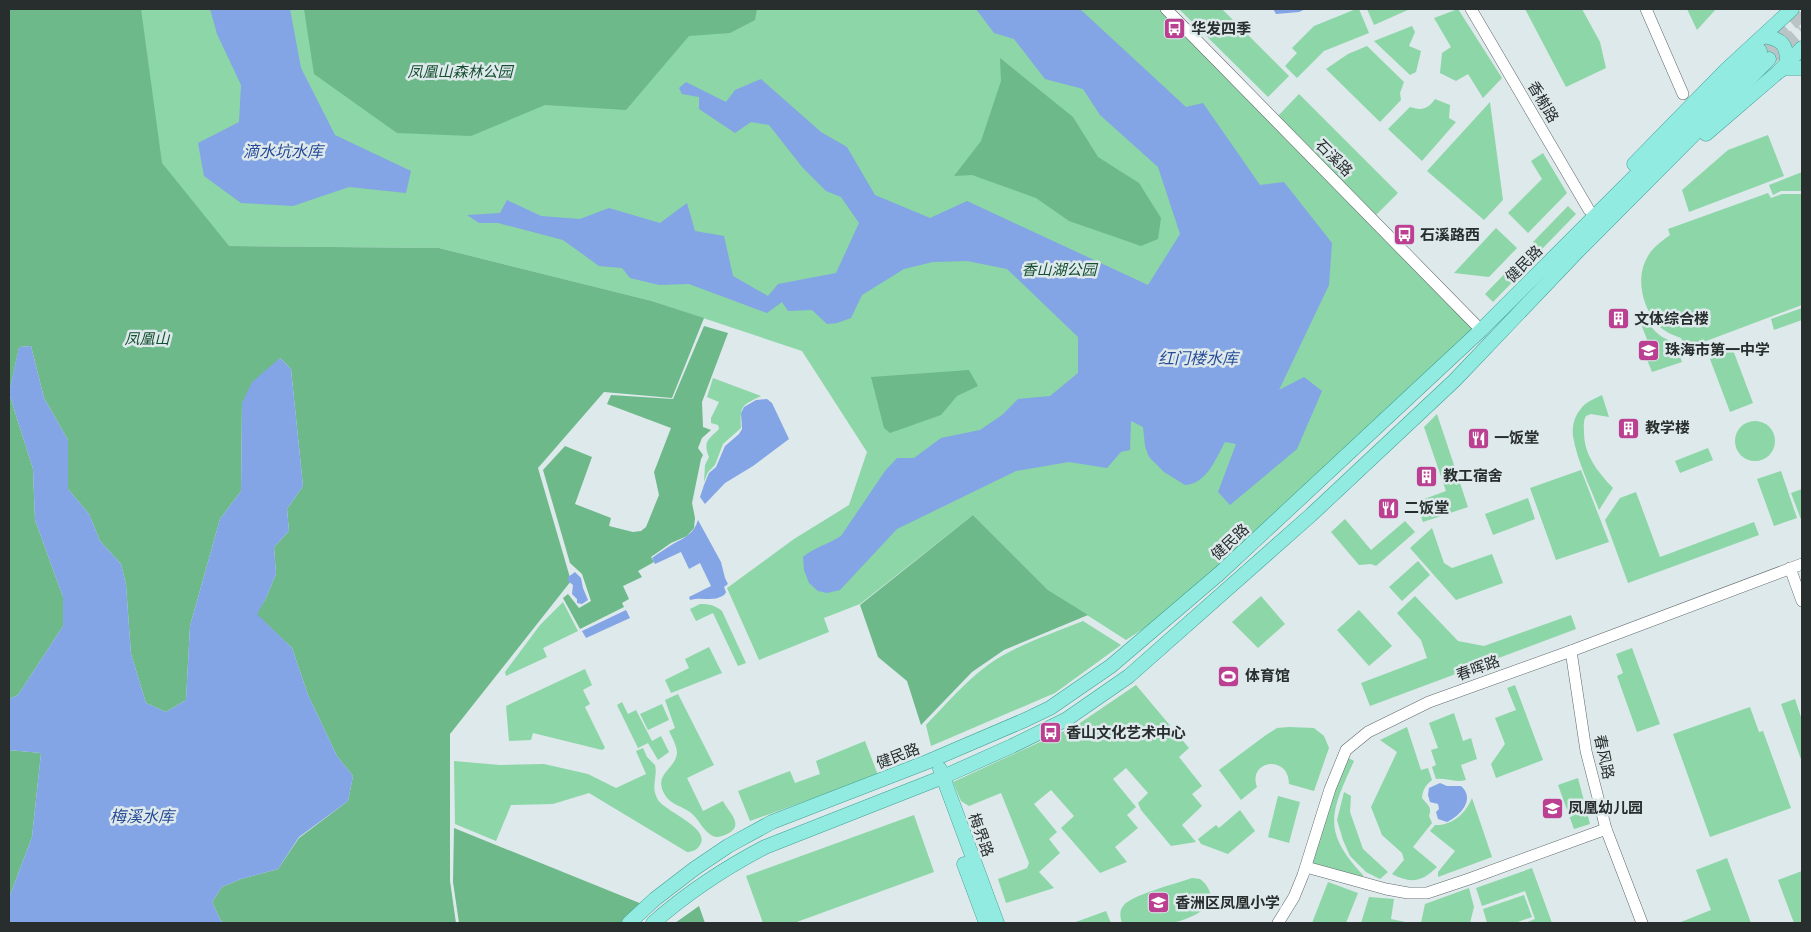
<svg xmlns="http://www.w3.org/2000/svg" width="1811" height="932" viewBox="0 0 1811 932" font-family="'IBM Plex Serif','Noto Sans SC',serif">
<rect width="100%" height="100%" fill="#dee9eb"/>
<g fill="#8cd6a8">
<polygon points="9,9 1165,9 1481,330 1192,597 1126,640 1048,590 973,515 860,604 824,618 829,632 759,660 727,588 794,539 849,505 867,452 802,351 652,301 439,248 230,246 19,347 9,393"/>
<polygon points="1179,9 1222,9 1289,76 1268,97"/>
<polygon points="1356,9 1359,9 1369,33 1324,51 1297,78 1285,66 1297,53 1292,48 1314,26"/>
<polygon points="1367,9 1410,9 1374,25"/>
<polygon points="1458,9 1502,78 1483,98 1468,74 1456,81 1440,73 1442,53 1451,47 1434,18"/>
<polygon points="1525,9 1582,9 1600,42 1606,68 1566,87"/>
<polygon points="1687,9 1716,9 1697,30"/>
<polygon points="1412,26 1415,32 1409,46 1421,51 1416,72 1410,75 1374,41"/>
<polygon points="1367,46 1404,82 1400,93 1401,100 1380,122 1326,69 1348,54"/>
<polygon points="1299,94 1398,193 1376,215 1277,117"/>
<path d="M 1435,99 L 1450,105 L 1449,118 L 1456,122 L 1422,161 L 1388,129 L 1410,107 C 1422,111 1428,109 1435,99 Z"/>
<polygon points="1490,102 1503,200 1484,220 1427,171"/>
<polygon points="1768,135 1784,176 1689,212 1682,190 1728,150"/>
<polygon points="1543,153 1567,193 1528,233 1508,213 1542,179 1531,161"/>
<polygon points="1802,172 1802,191 1781,191 1773,195 1769,185"/>
<path d="M 1768,193 L 1771,198 L 1782,194 L 1802,194 L 1802,305 L 1685,349 L 1681,338 C 1672,335 1664,331 1658,325 C 1642,307 1635,277 1648,256 C 1653,247 1662,241 1670,235 L 1668,229 Z"/>
<polygon points="1568,206 1576,214 1541,250 1533,242"/>
<polygon points="1496,228 1517,248 1489,277 1454,273"/>
<polygon points="1526,252 1534,260 1493,302 1485,294"/>
<polygon points="1802,308 1802,320 1774,330 1771,319"/>
<path d="M 1643,315 C 1653,330 1657,336 1675,343 L 1682,362 L 1652,372 L 1646,357 L 1651,350 L 1638,316 Z"/>
<polygon points="1733,350 1753,403 1730,412 1710,359"/>
<path d="M 713,378 L 761,396 C 741,406 740,405 741,428 L 723,444 L 715,465 L 708,472 L 704,482 L 705,465 L 709,457 C 703,441 708,440 719,429 L 718,425 L 711,423 L 711,418 L 719,402 L 707,397 Z"/>
<path d="M 1602,395 L 1609,417 L 1591,414 L 1586,416 C 1583,421 1584,426 1584,432 C 1584,455 1597,471 1613,488 L 1599,510 C 1590,486 1577,461 1573,436 C 1572,427 1574,417 1580,410 C 1585,402 1594,399 1602,395 Z"/>
<polygon points="1437,414 1468,507 1423,522 1420,514 1423,511 1419,501 1446,491 1424,427"/>
<circle cx="1755" cy="441" r="20"/>
<polygon points="1708,448 1713,460 1680,473 1675,461"/>
<polygon points="1581,470 1609,542 1556,560 1530,488"/>
<polygon points="1781,471 1797,518 1774,526 1757,479"/>
<polygon points="1802,489 1802,522 1791,493"/>
<polygon points="1636,492 1660,557 1754,522 1759,535 1628,583 1605,520 1620,498"/>
<polygon points="1528,498 1535,519 1493,535 1485,514"/>
<polygon points="1345,519 1371,550 1405,521 1415,532 1376,566 1371,564 1359,565 1331,532"/>
<polygon points="1432,528 1444,563 1452,568 1492,554 1503,583 1456,600 1410,548"/>
<polygon points="1418,561 1430,575 1402,601 1389,587"/>
<polygon points="1261,596 1285,624 1258,648 1232,622"/>
<polygon points="1415,596 1458,641 1484,646 1571,615 1576,629 1370,706 1361,683 1427,658 1421,640 1397,613"/>
<polygon points="563,602 578,631 543,648 547,657 506,676 505,672 540,625"/>
<path d="M 700,604 C 709,604 715,605 722,611 L 746,663 L 738,666 L 713,613 L 696,621 L 690,609 Z"/>
<polygon points="1359,610 1392,646 1369,666 1337,630"/>
<path d="M 1083,621 L 1121,645 L 1055,693 L 931,746 L 926,725 C 946,704 965,682 988,665 C 1016,645 1051,634 1083,621 Z"/>
<polygon points="709,647 722,673 671,693 665,680 689,668 685,659"/>
<polygon points="1632,648 1660,724 1637,732 1617,676 1623,673 1616,654"/>
<polygon points="585,669 592,685 583,690 590,704 585,707 605,748 602,750 533,733 531,740 509,741 506,706"/>
<polygon points="1136,685 1189,748 1179,757 1202,786 1192,794 1202,806 1182,825 1196,842 1171,846 1141,810 1138,803 1148,793 1126,768 1113,779 1136,807 1127,815 1138,828 1115,847 1127,862 1100,873 1061,828 1074,816 1051,790 1034,804 1057,832 1049,839 1060,853 1039,872 1054,888 1006,903 998,879 1027,868 1029,863 1001,793 969,806 961,801 953,782 1077,725"/>
<polygon points="1515,685 1543,760 1496,778 1491,764 1505,744 1495,718 1516,710 1507,688"/>
<path d="M 678,694 L 714,765 L 687,778 L 703,811 L 723,801 C 728,812 747,826 725,835 C 720,837 715,838 711,835 C 702,829 698,818 690,812 C 681,806 670,804 665,795 C 652,774 676,769 677,753 C 677,746 672,737 669,731 L 675,728 L 665,700 Z"/>
<polygon points="1795,699 1802,720 1802,762 1781,704"/>
<polygon points="622,702 628,714 636,710 652,741 661,736 669,752 658,760 648,743 638,748 617,705"/>
<polygon points="662,704 669,720 648,730 640,714"/>
<polygon points="1750,707 1759,732 1763,731 1791,808 1710,837 1673,734"/>
<path d="M 1454,713 L 1463,741 L 1471,738 L 1477,759 L 1461,765 L 1466,780 C 1455,783 1447,778 1436,779 L 1432,767 L 1436,765 L 1431,750 L 1438,748 L 1429,723 Z"/>
<path d="M 1289,727 L 1314,728 L 1324,736 L 1329,748 L 1314,791 L 1289,784 C 1289,754 1247,760 1257,787 L 1241,800 L 1219,770 L 1266,735 L 1277,728 Z"/>
<path d="M 1407,727 L 1421,770 L 1428,768 L 1432,780 C 1425,786 1423,789 1422,798 C 1428,806 1432,806 1429,816 L 1432,823 L 1413,847 L 1437,867 C 1422,882 1411,884 1392,874 L 1404,860 L 1402,853 L 1382,835 L 1371,807 L 1397,752 L 1380,740 Z"/>
<polygon points="865,741 878,775 750,821 738,791 790,771 795,783 820,774 816,761"/>
<path d="M 643,748 L 647,757 L 655,765 C 658,777 650,786 658,800 C 666,812 711,828 700,845 C 697,850 692,852 687,852 L 589,793 L 553,804 L 511,805 L 496,841 L 455,824 L 454,761 L 500,765 L 544,764 L 588,774 L 616,788 L 646,774 L 636,751 Z"/>
<path d="M 1347,757 L 1354,761 C 1331,812 1321,830 1363,875 L 1363,879 L 1310,864 Z"/>
<polygon points="1578,778 1590,824 1574,829 1558,785"/>
<polygon points="1344,792 1351,796 1350,812 1363,849 1388,872 1380,879 1366,872 1350,856 1343,840 1337,820"/>
<polygon points="1278,796 1300,802 1289,843 1268,837"/>
<path d="M 1472,798 L 1492,857 L 1438,877 L 1438,872 L 1455,851 L 1430,831 L 1435,825 C 1452,826 1466,813 1472,798 Z"/>
<polygon points="1240,810 1255,831 1228,854 1201,844 1198,839 1216,825 1219,828"/>
<polygon points="914,815 934,872 794,923 763,923 746,876"/>
<polygon points="1727,858 1751,923 1681,923 1681,922 1711,910 1696,870"/>
<polygon points="1532,868 1552,923 1525,923 1535,919 1525,891 1482,906 1476,888"/>
<polygon points="1802,871 1802,923 1794,923 1778,880"/>
<path d="M 1192,878 L 1200,879 C 1206,883 1211,891 1211,899 C 1210,911 1180,923 1169,923 C 1153,924 1137,923 1122,923 C 1120,917 1119,910 1124,905 C 1132,895 1178,883 1192,878 Z"/>
<polygon points="1328,882 1358,893 1346,923 1312,923"/>
<polygon points="1469,888 1474,907 1470,923 1421,923 1425,904"/>
<polygon points="1524,895 1532,917 1515,923 1487,923 1483,909"/>
<polygon points="1369,897 1394,899 1391,919 1410,923 1361,923"/>
<polygon points="1106,911 1111,923 1073,923"/>
</g>
<g fill="#6db98a">
<polygon points="9,9 141,9 162,163 229,246 439,248 652,301 704,318 672,398 604,392 538,468 571,581 450,734 450,881 456,923 225,923 221,921 212,902 222,887 241,879 278,869 299,838 348,801 353,776 337,756 308,695 292,648 256,614 266,598 276,574 274,547 289,531 287,509 303,486 291,369 280,358 242,403 241,491 220,519 190,626 186,700 166,712 146,703 131,654 126,585 121,564 100,541 89,514 68,489 68,440 44,398 31,346 19,347 9,393"/>
<polygon points="304,9 757,9 755,20 730,33 689,36 626,110 545,105 471,136 397,133 314,74"/>
<polygon points="1000,58 1073,117 1098,157 1139,183 1161,218 1158,239 1141,246 1069,221 1036,198 972,175 954,176 981,141 1001,81"/>
<polygon points="704,326 728,333 702,402 703,427 711,430 702,438 698,448 703,455 701,459 692,503 695,518 694,528 687,536 671,543 651,557 654,562 638,571 642,577 623,586 629,599 622,603 624,607 580,629 563,598 568,594 579,608 591,601 582,574 570,563 543,470 565,446 592,457 575,504 611,518 609,526 633,532 641,531 646,527 659,495 654,472 671,428 607,404 611,395 673,399"/>
<polygon points="969,370 978,386 957,396 941,415 890,433 884,428 871,377"/>
<polygon points="9,393 33,469 35,520 63,597 63,626 18,695 9,699"/>
<polygon points="973,515 1048,590 1088,615 1004,650 972,672 921,725 907,681 878,657 860,605"/>
<polygon points="9,750 41,753 32,837 9,898"/>
<polygon points="454,828 642,904 623,923 459,923 453,882"/>
<polygon points="699,906 705,923 675,923"/>
</g>
<g fill="#83a4e5">
<polygon points="210,9 290,9 301,68 335,135 411,171 406,193 349,187 293,206 241,203 204,176 198,143 239,122 241,85 217,34"/>
<path d="M 976,9 L 1080,9 L 1186,107 L 1203,103 L 1260,185 L 1284,182 L 1332,243 L 1329,285 L 1279,390 L 1304,377 L 1322,391 L 1297,449 L 1230,505 L 1218,492 L 1236,444 L 1225,442 C 1216,458 1207,484 1185,485 L 1164,472 L 1149,457 L 1145,446 L 1143,427 L 1131,421 L 1130,450 L 1121,452 L 1107,468 L 1069,462 L 1016,471 L 897,529 L 840,590 L 827,593 L 818,591 L 809,583 L 804,570 L 803,557 C 815,547 829,544 841,536 L 885,471 L 897,458 L 914,458 L 941,438 L 980,430 L 1002,415 L 1018,399 L 1050,396 L 1078,373 L 1078,337 L 1007,269 L 967,261 L 933,262 L 904,269 L 862,295 L 851,318 L 837,323 L 827,324 L 812,310 L 788,311 L 782,302 L 767,313 L 689,284 L 659,285 L 630,278 L 622,268 L 599,266 L 563,240 L 498,223 L 479,223 L 467,215 L 500,213 L 507,200 L 541,216 L 580,219 L 609,208 L 660,223 L 687,203 L 695,231 L 724,236 L 733,276 L 768,296 L 778,284 L 836,273 L 859,223 L 841,197 L 826,191 L 803,168 L 769,125 L 751,122 L 735,133 L 699,109 L 699,97 L 682,94 L 679,88 L 686,82 L 726,102 L 735,90 L 761,79 L 821,132 L 847,147 L 875,195 L 930,218 L 967,201 L 1148,285 L 1180,234 L 1158,167 L 1100,115 L 1083,89 L 1045,79 L 1014,39 L 994,33 Z"/>
<polygon points="1273,9 1306,9 1299,12 1276,14"/>
<polygon points="31,346 44,398 68,440 68,489 89,514 100,541 121,564 126,585 131,654 146,703 166,712 186,700 190,626 220,519 241,491 242,403 252,382 280,358 291,369 303,486 287,509 289,531 274,547 276,574 266,598 257,614 292,648 308,695 337,756 353,776 348,801 299,837 278,869 241,879 222,887 212,902 221,921 225,923 9,923 9,898 32,837 41,753 9,750 9,699 18,695 63,626 63,597 35,520 33,469 9,393 19,347"/>
<polygon points="767,399 772,403 789,439 753,466 725,483 705,504 700,497 704,485 709,473 716,467 725,446 739,434 742,429 741,413 744,407 756,400"/>
<path d="M 698,520 L 721,562 L 725,578 L 728,584 L 724,587 L 726,592 L 725,594 C 715,603 702,596 690,600 L 689,597 L 711,586 L 700,563 L 689,569 L 681,552 L 655,564 L 652,558 C 659,553 666,548 673,544 C 684,538 694,534 698,520 Z"/>
<polygon points="575,572 581,578 583,588 588,600 582,604 577,603 577,599 572,594 573,585 568,581 568,577"/>
<polygon points="626,610 630,618 586,638 582,631"/>
<path d="M 1440,783 L 1447,786 L 1461,786 C 1476,799 1460,816 1447,822 L 1438,819 L 1436,812 L 1439,809 L 1438,804 L 1430,802 L 1428,795 L 1429,788 Z"/>
</g>
<g fill="none" stroke-linecap="round" stroke-linejoin="round">
<g stroke="#bac3c5" stroke-width="14" stroke-dasharray="14 7" stroke-linecap="butt">
<polyline points="1760,51 1802,14"/>
<polyline points="1769,59 1802,30"/>
</g>
<defs>
<g id="minor">
<polyline points="1166,9 1481,330"/>
<polyline points="1471,9 1589,210"/>
<polyline points="1646,9 1683,94"/>
<polyline points="1790,568 1802,601"/>
<polyline points="1571,651 1586,751 1606,829 1642,923"/>
<polyline points="1306,867 1386,889 1408,893 1427,893 1469,879 1606,829"/>
<polyline points="1278,923 1294,897 1303,875 1330,789 1346,750 1368,732 1429,702 1571,651 1802,564"/>
</g>
<g id="major">
<path d="M 1763,36 C 1782,39 1787,44 1787,63"/>
<polyline points="1780,71 1783,68 1802,68"/>
<polyline points="1706,134 1777,73 1802,48"/>
<polyline points="1634,164 1726,70 1792,9"/>
<polyline points="940,769 997,923"/>
<polyline points="964,864 986,923"/>
<polyline points="629,923 655,899 694,869 728,846 772,822 927,762 1025,720 1050,708 1111,666 1220,573 1481,330 1760,51"/>
<path d="M 653,923 C 687,893 725,868 765,847 L 943,777 L 1012,746 L 1067,719 L 1129,676 L 1311,515 L 1455,380 L 1576,253 L 1769,59"/>
</g>
</defs>
<use href="#minor" stroke="#60696b" stroke-width="12"/>
<use href="#major" stroke="#3ea094" stroke-width="15"/>
<use href="#minor" stroke="#fff" stroke-width="11"/>
<use href="#major" stroke="#92ebe0" stroke-width="14"/>
</g>
<defs>
<symbol id="bus-square" viewBox="-11 -11 22 22"><rect x="-9" y="-9" width="18" height="18" rx="4" fill="#bb4092" stroke="#dee9eb"/><path d="M-5-6H5V4H4V6H2V4H-2V6H-4V4H-5ZM-3.5-4V0h7V-4ZM-3.5 1.2v1.5H-2V1.2ZM2 1.2v1.5H3.5V1.2Z" fill="#fff"/></symbol>
<symbol id="building-square" viewBox="-11 -11 22 22"><rect x="-9" y="-9" width="18" height="18" rx="4" fill="#bb4092" stroke="#dee9eb"/><path d="M-4-6H4V6H1V3H-1V6H-4ZM-2.5-4.3h1.7v1.8h-1.7ZM.8-4.3h1.7v1.8H.8ZM-2.5-1h1.7V.8h-1.7ZM.8-1h1.7V.8H.8Z" fill="#fff"/></symbol>
<symbol id="school-square" viewBox="-11 -11 22 22"><rect x="-9" y="-9" width="18" height="18" rx="4" fill="#bb4092" stroke="#dee9eb"/><path d="M0-5L7-2L0 1L-7-2ZM-4 1L0 2.5L4 1V4Q0 6-4 4Z" fill="#fff"/></symbol>
<symbol id="restaurant-square" viewBox="-11 -11 22 22"><rect x="-9" y="-9" width="18" height="18" rx="4" fill="#bb4092" stroke="#dee9eb"/><path d="M-5-6h1v4h1v-4h1v4h1v-4h1v5L-1.5 .5V6h-2V.5L-5-1ZM5-6V6H3V1.5H1.5Q1.5-4 5-6Z" fill="#fff"/></symbol>
<symbol id="stadium-square" viewBox="-11 -11 22 22"><rect x="-9" y="-9" width="18" height="18" rx="4" fill="#bb4092" stroke="#dee9eb"/><path d="M0-5a6.5 5 0 1 0 0 10a6.5 5 0 1 0 0-10ZM-3.5-1.8h7v3.6h-7Z" fill="#fff"/></symbol>
</defs>
<g fill-rule="evenodd">
<use href="#bus-square" x="1162" y="16" width="25" height="25"/>
<use href="#bus-square" x="1392" y="222" width="25" height="25"/>
<use href="#building-square" x="1606" y="306" width="25" height="25"/>
<use href="#school-square" x="1636" y="338" width="25" height="25"/>
<use href="#building-square" x="1616" y="416" width="25" height="25"/>
<use href="#restaurant-square" x="1466" y="426" width="25" height="25"/>
<use href="#building-square" x="1414" y="464" width="25" height="25"/>
<use href="#restaurant-square" x="1376" y="496" width="25" height="25"/>
<use href="#stadium-square" x="1216" y="664" width="25" height="25"/>
<use href="#bus-square" x="1038" y="720" width="25" height="25"/>
<use href="#school-square" x="1540" y="796" width="25" height="25"/>
<use href="#school-square" x="1146" y="890" width="25" height="25"/>
</g>
<g text-anchor="middle" stroke-width="5" stroke-linejoin="round" paint-order="stroke">
<g font-size="15" font-weight="bold" fill="#282d2d" stroke="#dee9eb" text-anchor="start">
<text x="1191" y="34">华发四季</text>
<text x="1420" y="240">石溪路西</text>
<text x="1634" y="324">文体综合楼</text>
<text x="1665" y="355">珠海市第一中学</text>
<text x="1645" y="433">教学楼</text>
<text x="1494" y="443">一饭堂</text>
<text x="1443" y="481">教工宿舍</text>
<text x="1404" y="513">二饭堂</text>
<text x="1245" y="681">体育馆</text>
<text x="1066" y="738">香山文化艺术中心</text>
<text x="1568" y="813">凤凰幼儿园</text>
<text x="1175" y="908">香洲区凤凰小学</text>
</g>
<g font-size="15" font-style="italic" fill="#165031" stroke="#dee9eb">
<text x="460" y="77">凤凰山森林公园</text>
<text x="1059" y="275">香山湖公园</text>
<text x="147" y="344">凤凰山</text>
</g>
<g font-size="15" fill="#282d2d" stroke="#dee9eb">
<text transform="translate(1543 102) rotate(59)" y="5">香榭路</text>
<text transform="translate(1334 158) rotate(45)" y="5">石溪路</text>
<text transform="translate(1524 264) rotate(-45)" y="5">健民路</text>
<text transform="translate(1230 542) rotate(-43)" y="5">健民路</text>
<text transform="translate(1478 668) rotate(-20)" y="5">春晖路</text>
<text transform="translate(898 756) rotate(-21)" y="5">健民路</text>
<text transform="translate(1604 757) rotate(78)" y="5">春风路</text>
<text transform="translate(981 835) rotate(70)" y="5">梅界路</text>
</g>
<g font-size="16" font-style="italic" fill="#274a97" stroke="#dee9eb">
<text x="283" y="157">滴水坑水库</text>
<text x="1198" y="364">红门楼水库</text>
<text x="142" y="822">梅溪水库</text>
</g>
</g>
<rect width="1811" height="932" fill="none" stroke="#282d2d" stroke-width="20"/>
</svg>
